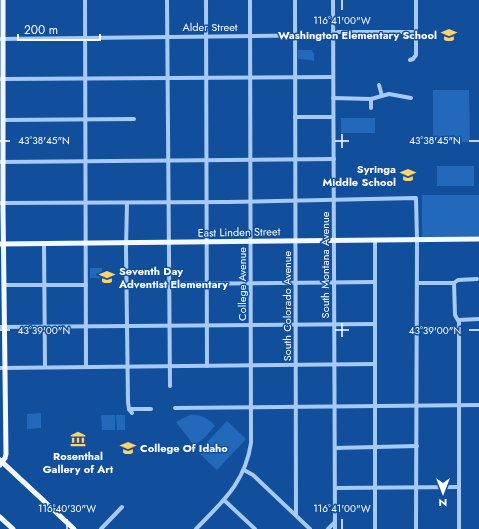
<svg xmlns="http://www.w3.org/2000/svg" width="479" height="529" viewBox="0 0 479 529" font-family="Jost,sans-serif">
<rect width="100%" height="100%" fill="#114f9d"/>
<g fill="#2369bb">
<polygon points="298,50 312,50 313,53 314,53 314,61 310,60 298,59"/>
<polygon points="433,90 469,90 470,142 433,142"/>
<rect x="341" y="118" width="34" height="15"/>
<rect x="437" y="166" width="37" height="20"/>
<polygon points="422,195 479,195 479,236 423,237 422,236"/>
<rect x="90" y="268" width="12" height="10"/>
<polygon points="41,413 41,428 27,429 27,414"/>
<polygon points="101,415 115,415 115,430 102,430"/>
<polygon points="116,415 125,415 125,430 117,430"/>
<path d="M 190,415 C 201,414 208,418 215,426 L 205,437 L 195,445 L 193,444 L 176,422 Z"/>
<polygon points="227,421 246,439 217,470 198,452"/>
</g>
<g fill="none" stroke-linecap="round" stroke-linejoin="round">
<g stroke="#a6caf5" stroke-width="4">
<polyline points="85,0 86,367"/>
<polyline points="167,0 170,386"/>
<polyline points="206,0 207,366"/>
<polyline points="295,0 296,515"/>
<polyline points="333,0 335,529"/>
<polyline points="0,39 330,35 338,32 416,32"/>
<polyline points="410,60 413,59 416,55 416,0"/>
<polyline points="0,79 333,77"/>
<polyline points="379,85 382,96"/>
<polyline points="333,98 371,99 389,94 411,98"/>
<polyline points="371,99 371,108"/>
<polyline points="295,117 333,117"/>
<polyline points="3,120 134,119"/>
<polyline points="0,162 334,159"/>
<polyline points="0,203 228,202 416,198 417,240 416,529"/>
<polyline points="127,203 126,248 128,402 129,409 132,413"/>
<polyline points="375,241 375,529"/>
<polyline points="44,244 45,367"/>
<polyline points="417,283 454,283"/>
<polyline points="170,284 375,282"/>
<polyline points="4,285 86,285"/>
<polyline points="458,320 479,319"/>
<polyline points="0,327 375,324"/>
<polyline points="0,368 375,364"/>
<polyline points="175,408 479,405"/>
<polyline points="129,409 151,409"/>
<polyline points="335,448 417,446"/>
<polyline points="244,470 253,475 310,529"/>
<polyline points="335,488 459,487"/>
<polyline points="224,500 255,529"/>
<polyline points="101,529 122,507"/>
<path d="M 196,529 C 222,502 245,483 251,443 L 250,0"/>
<polyline points="328,529 335,522"/>
<polyline points="459,529 459,322 455,315 454,283 458,280 477,279"/>
</g>
<g stroke="#f4f8ff" stroke-width="5">
<polyline points="0,244 479,239"/>
<polyline points="0,460 74,529"/>
<polyline points="0,465 5,458 6,454 3,209 3,0"/>
<polyline points="0,517 13,529"/>
</g>
</g>
<path fill="none" stroke="#fff" stroke-width="1.5" d="M 342,0 L 342,10M 342,134 L 342,148M 0,141 L 10,141M 335,141 L 349,141M 469,141 L 479,141M 342,323 L 342,337M 0,330 L 10,330M 335,330 L 349,330M 469,330 L 479,330M 67,519 L 67,529M 342,519 L 342,529"/>
<defs>
<symbol id="school-bare" viewBox="-9 -9 18 18"><path d="M0-5L7-2L0 1L-7-2ZM-4 1L0 2.5L4 1V4Q0 6-4 4Z" fill="#ffd26a" stroke="#114f9d" stroke-width="2.5" paint-order="stroke"/></symbol>
<symbol id="museum-bare" viewBox="-9 -9 18 18"><path d="M0-6L6-3V-2H-6V-3ZM-5-1h2V3h-2ZM-1-1h2V3h-2ZM3-1h2V3H3ZM-6 4H6V6H-6Z" fill="#ffd26a" stroke="#114f9d" stroke-width="2.5" paint-order="stroke"/></symbol>
<symbol id="university-bare" viewBox="-9 -9 18 18"><path d="M0-5L7-2L0 1L-7-2ZM-4 1L0 2.5L4 1V4Q0 6-4 4Z" fill="#ffd26a" stroke="#114f9d" stroke-width="2.5" paint-order="stroke"/></symbol>
</defs>
<g fill-rule="evenodd">
<use href="#school-bare" x="438" y="24" width="22" height="22"/>
<use href="#school-bare" x="397" y="164" width="22" height="22"/>
<use href="#school-bare" x="96" y="266" width="22" height="22"/>
<use href="#museum-bare" x="67" y="428" width="22" height="22"/>
<use href="#university-bare" x="117" y="437" width="22" height="22"/>
</g>
<g text-anchor="middle" stroke-width="3" stroke-linejoin="round" paint-order="stroke">
<g font-size="11" fill="#fff" stroke="#114f9d">
<text x="210" y="31">Alder Street</text>
<text transform="translate(239 232) rotate(-1)" y="4">East Linden Street</text>
<text transform="translate(325 265) rotate(-90)" y="4">South Montana Avenue</text>
<text transform="translate(242 284) rotate(-90)" y="4">College Avenue</text>
<text transform="translate(287 306) rotate(-90)" y="4">South Colorado Avenue</text>
</g>
<g font-size="11" font-weight="bold" fill="#fff" stroke="#114f9d" text-anchor="end">
<text x="437" y="39">Washington Elementary School</text>
<text x="396" y="173">Syringa<tspan x="396" dy="13">Middle School</tspan></text>
<text x="119" y="275" text-anchor="start">Seventh Day<tspan x="119" dy="13">Adventist Elementary</tspan></text>
<text x="140" y="452" text-anchor="start">College Of Idaho</text>
<text x="78" y="460" text-anchor="middle">Rosenthal<tspan x="78" dy="13">Gallery of Art</tspan></text>
</g>
</g>
<g font-size="10" text-anchor="middle" fill="#fff" stroke="#114f9d" stroke-width="3" stroke-linejoin="round" paint-order="stroke">
<text x="342" y="24">116°41'00"W</text>
<text x="435" y="144">43°38'45"N</text>
<text x="44" y="144">43°38'45"N</text>
<text x="435" y="334">43°39'00"N</text>
<text x="44" y="334">43°39'00"N</text>
<text x="67" y="512">116°40'30"W</text>
<text x="342" y="512">116°41'00"W</text>
</g>
<g transform="translate(443 493) rotate(180)" stroke="#114f9d" stroke-width="3" paint-order="stroke">
<path d="M0-3L7 15L0 10L-7 15Z" fill="#ffffff"/>
<text y="-6" font-size="11" font-weight="bold" text-anchor="middle" fill="#ffffff">N</text>
</g>
<path d="M18 34v6h82v-6" fill="none" stroke="#ffffff" stroke-width="2"/>
<text x="24" y="34" font-size="12" fill="#ffffff" stroke="#114f9d" stroke-width="3" paint-order="stroke">200 m</text>
</svg>
